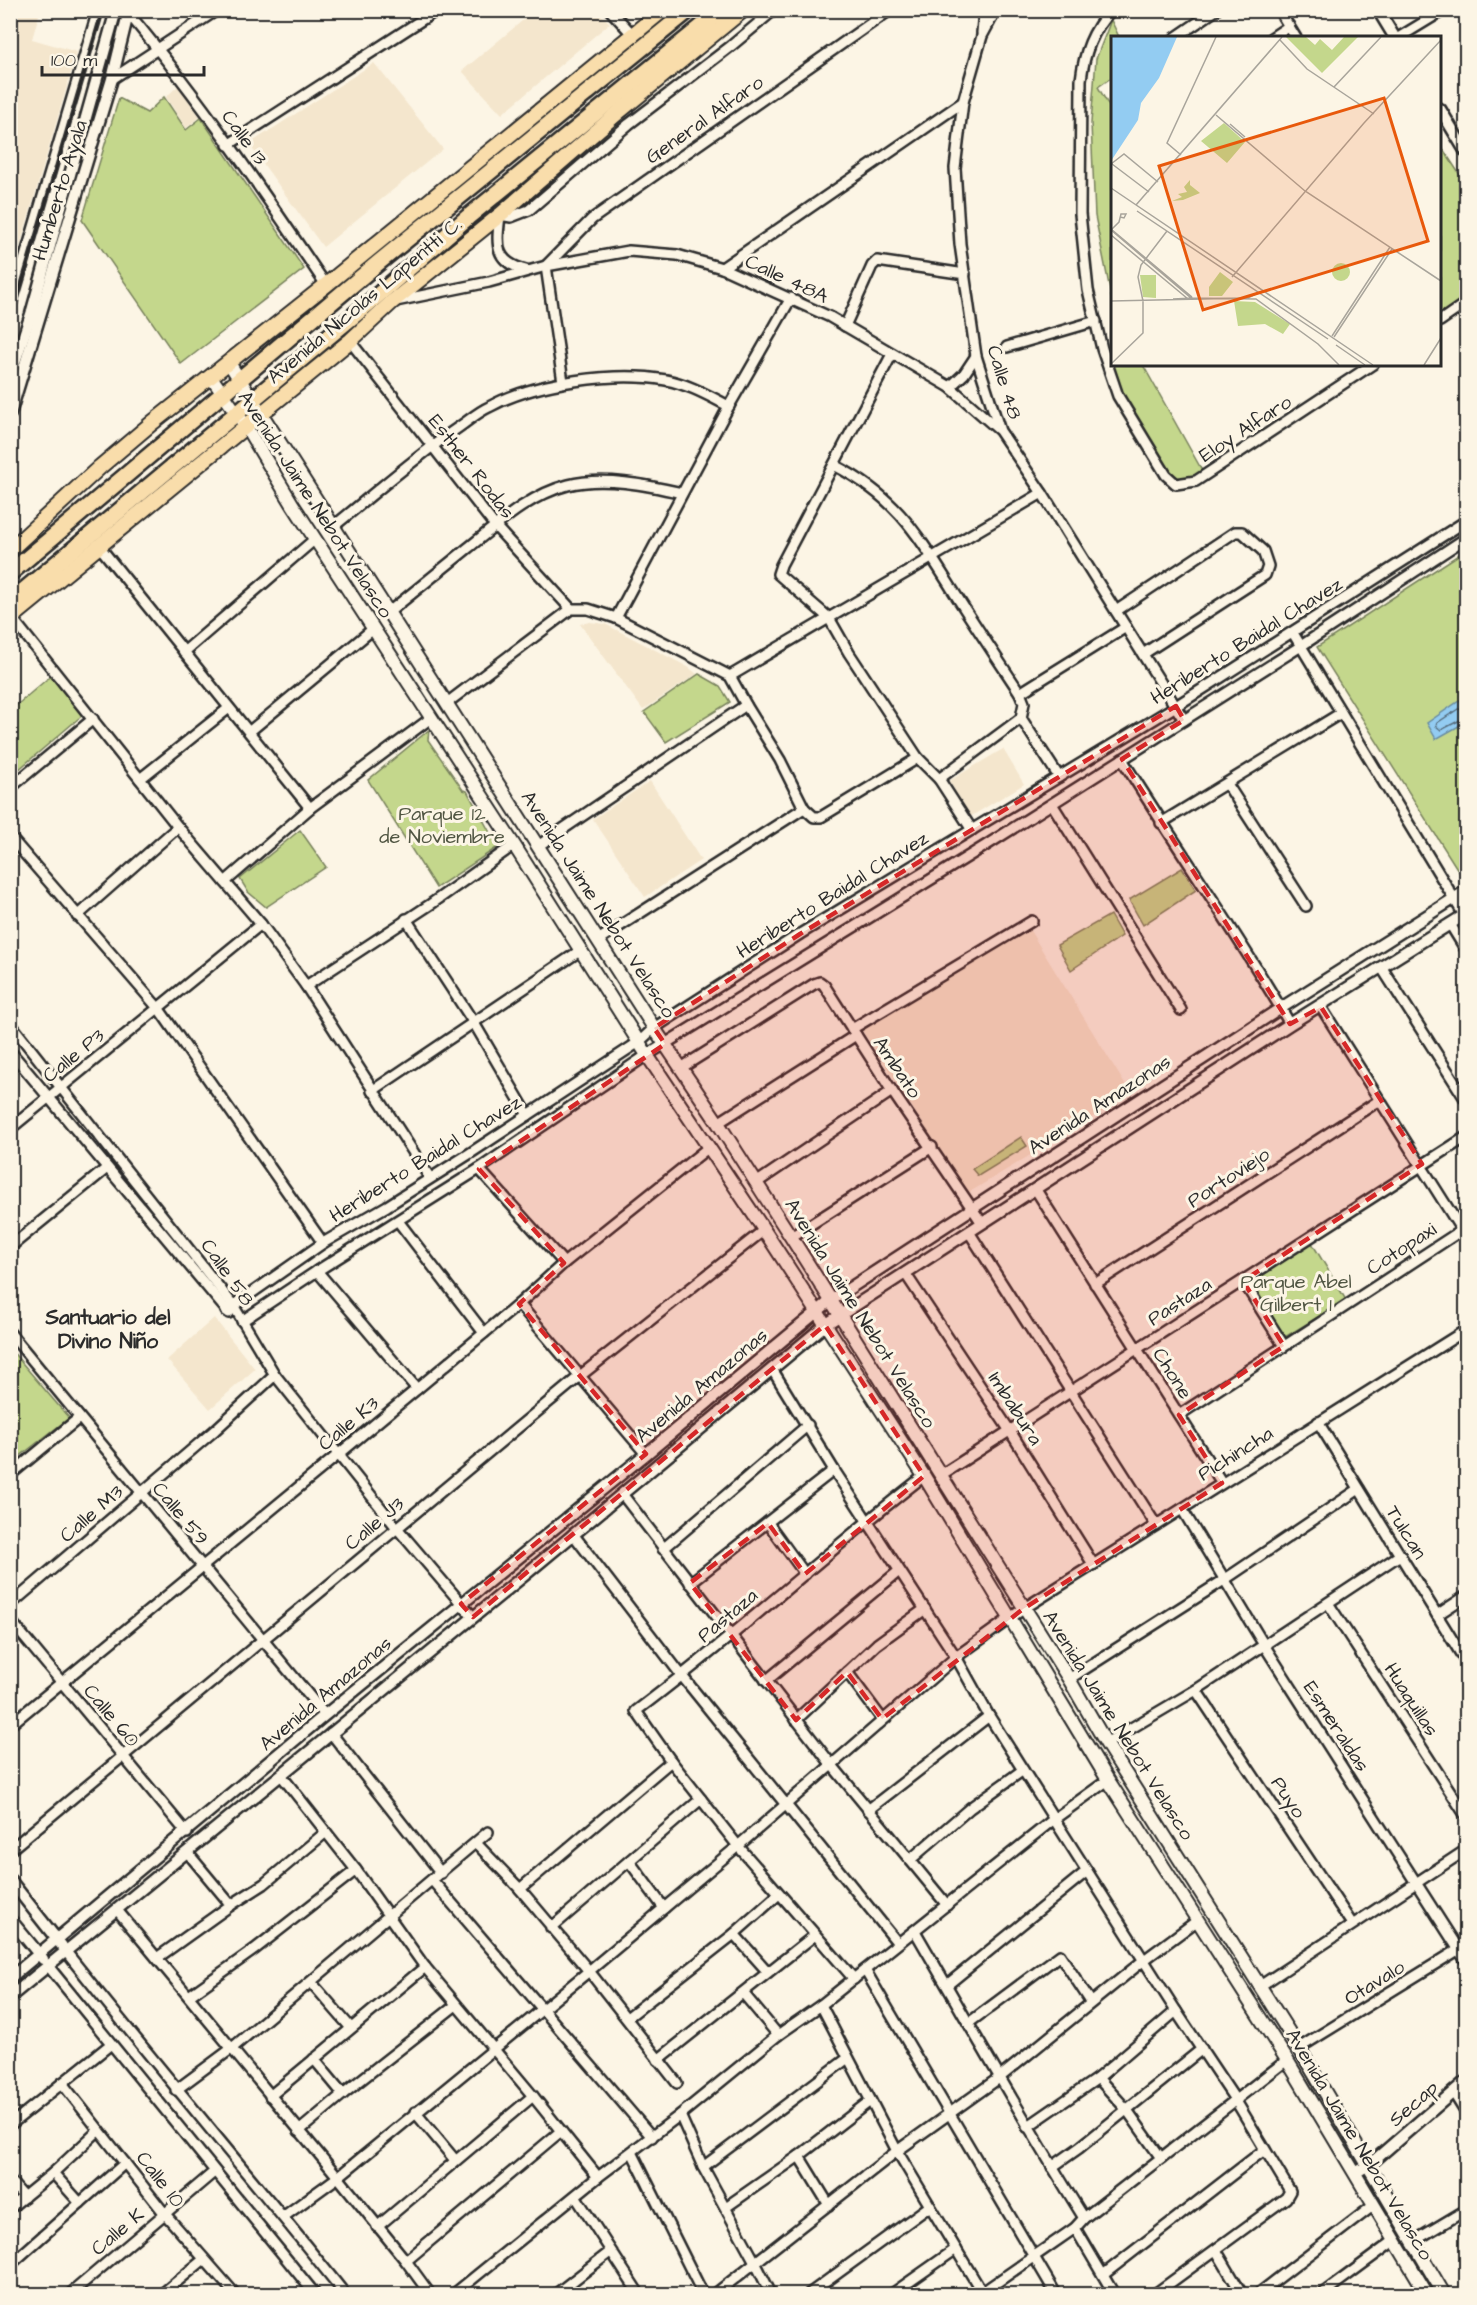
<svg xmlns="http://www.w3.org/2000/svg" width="1477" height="2305" viewBox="0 0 1477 2305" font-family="'Architects Daughter',sans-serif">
<rect width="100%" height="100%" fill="#fcf5e5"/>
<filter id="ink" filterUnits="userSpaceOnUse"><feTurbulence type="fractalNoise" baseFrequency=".0167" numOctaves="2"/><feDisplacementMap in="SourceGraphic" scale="12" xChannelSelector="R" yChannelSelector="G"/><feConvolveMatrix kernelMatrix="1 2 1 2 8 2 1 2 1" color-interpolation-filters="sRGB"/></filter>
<g filter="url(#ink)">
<g fill="#f4e6cd">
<polygon points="11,10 40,11 32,39 77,52 11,276"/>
<polygon points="534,11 597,11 610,23 502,114 462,71"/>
<polygon points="374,63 443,149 323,247 249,144"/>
<polygon points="179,85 200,117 186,128 166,97"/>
<polygon points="590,622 605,624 688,667 697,674 643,710 580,624"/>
<polygon points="1003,749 1024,784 970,817 949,781"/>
<polygon points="650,781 701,860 645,897 593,819"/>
<polygon points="1029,929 1131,1094 968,1193 862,1030"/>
<polygon points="214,1318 255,1369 210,1409 167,1360"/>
</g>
<g fill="#c4d78c" stroke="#78815c" stroke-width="1.5">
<polygon points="1111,20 1119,37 1112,38 1112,77 1098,87 1112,111 1112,300 1095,216 1091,123 1096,59"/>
<polygon points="164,97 186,130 201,118 304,269 181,364 82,220 119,98 147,113"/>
<polygon points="1443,149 1466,184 1466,296 1440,314 1440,151"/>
<polygon points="1112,352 1112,364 1143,365 1204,474 1176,484 1134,423 1104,356"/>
<polygon points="1466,550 1466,875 1463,878 1317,647"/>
<polygon points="54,673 85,713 11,776 11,710"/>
<polygon points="699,674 720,686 730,702 666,742 644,712"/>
<polygon points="429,730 428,740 463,790 467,791 498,847 436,888 368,780"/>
<polygon points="300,830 326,867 266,907 248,892 240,879"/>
<polygon points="1182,868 1196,890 1143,925 1129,900"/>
<polygon points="1110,915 1122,936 1071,970 1057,945"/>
<polygon points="1021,1137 1027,1146 978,1176 972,1169"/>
<polygon points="1312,1243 1346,1300 1285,1337 1251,1283"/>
<polygon points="11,1350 69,1418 11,1463"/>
</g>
<polygon fill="#93ccf2" stroke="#698ca2" stroke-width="1.5" points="1462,699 1466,709 1466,722 1436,739 1427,723"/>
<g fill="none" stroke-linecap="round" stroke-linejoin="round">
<polyline stroke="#556b7b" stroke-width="1.5" points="1466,710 1458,709 1437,723 1436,726 1441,730 1466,717"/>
<defs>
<g id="minor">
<polyline points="610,10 633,35"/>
<polyline points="996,10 982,36 963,102 955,168 960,244 976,356 1000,431 1042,493 1184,720"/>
<path d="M 1111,10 C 1092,31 1084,53 1081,80 L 1080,214 L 1088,290 L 1102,349 L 1118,396 L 1166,475 L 1176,484 L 1196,481 L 1373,364"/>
<polyline points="1279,10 1296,38"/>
<path d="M 129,14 C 201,100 264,193 326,285"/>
<polyline points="982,33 984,10"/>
<polyline points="1175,38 1216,10"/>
<polyline points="1271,38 1289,26"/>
<polyline points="1398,38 1444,10"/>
<polyline points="112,79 217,10"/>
<polyline points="228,145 437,10"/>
<polyline points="722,268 963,102"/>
<path d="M 526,270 C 493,262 497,243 500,215 L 511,217 L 529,210 L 629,124 L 731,46 L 774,10"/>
<polyline points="396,301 489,282 546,266 629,251 677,255 722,268 830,317 950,387 998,429"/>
<polyline points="10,308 98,10"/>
<polyline points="1440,321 1466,303"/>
<polyline points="845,326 872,266 877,261 965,274"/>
<polyline points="350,341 495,526 571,609"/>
<polyline points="1007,347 1096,321"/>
<polyline points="892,354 781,565 778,574 829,618 849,653 918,758 939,779 972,830"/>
<polyline points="563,382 546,266 592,219 890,10"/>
<polyline points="950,387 964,374 976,356"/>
<path d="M 834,465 C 896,497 916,532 952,589 C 974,624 997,658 1020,693 L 1024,703 L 1021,718 L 939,779"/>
<path d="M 334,526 C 375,493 415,457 459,427 C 468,421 478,412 489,407 C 534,382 616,371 666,380 C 688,384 709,396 729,406"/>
<polyline points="99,546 310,808"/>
<polyline points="1116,611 1235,532 1242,532 1263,551 1268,566 1265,575 1143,654"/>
<path d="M 389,612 C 415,591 441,570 468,548 C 498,524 529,495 568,485 C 603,476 647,485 682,493"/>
<polyline points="12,618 178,827 261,924 306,986 430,1178"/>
<polyline points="616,618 729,406 791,298"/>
<polyline points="1293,633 1464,915"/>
<polyline points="184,652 315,539"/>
<polyline points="730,676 1042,493"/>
<polyline points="1020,693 1126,627"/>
<polyline points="447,703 571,609 588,609 616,618 730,676 746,705 780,760 804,808 814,817 821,817 918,758"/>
<polyline points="1021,718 1059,777"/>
<polyline points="250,731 373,629"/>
<path d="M 1122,759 C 1177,848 1238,934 1290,1024"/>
<polyline points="140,779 229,708"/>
<polyline points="1227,784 1306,906"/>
<polyline points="10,788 93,719"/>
<polyline points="1052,804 1181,1010"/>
<polyline points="1161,823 1341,713"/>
<polyline points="10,837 159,1009 323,1243"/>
<polyline points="538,846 746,705"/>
<polyline points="225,882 310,808 431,718"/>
<polyline points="77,916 178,827"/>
<polyline points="406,919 474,1023 528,1115"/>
<polyline points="1450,924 1466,950"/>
<polyline points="598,940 804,808"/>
<polyline points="1382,968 1466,1100"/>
<polyline points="306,986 431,904 514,845"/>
<polyline points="1321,1007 1466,1237"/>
<polyline points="10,1023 233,1305 275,1375 397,1528 473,1617"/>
<polyline points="852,1029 1032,921"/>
<polyline points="10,1051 229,1313"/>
<polyline points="681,1068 814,984 820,982 824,985 892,1091 982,1223"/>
<polyline points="372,1091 581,950"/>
<polyline points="718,1123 856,1035"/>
<polyline points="10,1129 261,924"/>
<polyline points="479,1169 564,1263"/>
<polyline points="756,1183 892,1091"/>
<polyline points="1036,1190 1222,1483"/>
<polyline points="398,1221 484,1333"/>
<polyline points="969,1232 1156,1525"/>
<polyline points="791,1237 932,1147"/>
<polyline points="10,1247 107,1168"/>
<polyline points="317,1271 417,1389"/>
<polyline points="905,1273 1010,1431 1093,1564"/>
<polyline points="1243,1281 1284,1346"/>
<polyline points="1095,1284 1380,1100"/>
<polyline points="519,1304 646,1454"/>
<polyline points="226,1311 323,1243 387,1206 469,1154 639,1042 654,1028 800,934 1176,706 1466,521"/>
<polyline points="242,1321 317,1271 479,1169 647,1055 985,846 1301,646 1466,538"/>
<polyline points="10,1333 325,1715"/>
<polyline points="772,1369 834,1470 956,1657 989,1716 1054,1819 1176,2011 1236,2101 1290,2191 1286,2198 1155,2294"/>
<polyline points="1179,1415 1462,1230"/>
<polyline points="1318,1422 1466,1662"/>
<polyline points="10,1475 79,1418"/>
<polyline points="941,1475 1466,1137"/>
<polyline points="622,1494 831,1764 947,1905"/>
<polyline points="1182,1509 1264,1645 1466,1961"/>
<polyline points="768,1523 805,1574"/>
<polyline points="573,1534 682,1676 897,1942"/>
<polyline points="663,1549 808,1425"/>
<polyline points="690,1583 834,1470"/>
<polyline points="1328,1603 1466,1816"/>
<polyline points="10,1605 215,1430 275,1375"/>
<polyline points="1437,1615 1466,1596"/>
<polyline points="10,1620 187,1833"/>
<polyline points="847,1672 882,1719"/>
<polyline points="1069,1679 1224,1580 1359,1489"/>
<polyline points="766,1681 899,1571"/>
<polyline points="1196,1690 1352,1924"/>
<polyline points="796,1720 877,1644 925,1609"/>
<polyline points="10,1725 339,1454 519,1304 564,1263 709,1147"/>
<polyline points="331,1733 441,1873"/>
<polyline points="1106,1743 1196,1690 1400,1555"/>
<polyline points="281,1775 356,1870 425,1967 533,2096 598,2177"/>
<polyline points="868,1810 989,1716"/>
<polyline points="476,1843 520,1889 589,1971 677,2083"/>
<polyline points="10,1850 580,1376 764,1230"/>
<polyline points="910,1860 970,1808 1023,1770"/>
<polyline points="629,1861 664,1908"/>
<polyline points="432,1880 652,2137"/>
<polyline points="520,1889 671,1761"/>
<polyline points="231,1905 264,1884 326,1832"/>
<polyline points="117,1910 338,2177 406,2261 430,2294"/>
<polyline points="551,1928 701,1799"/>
<path d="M 915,1931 C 971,2027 1025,2124 1084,2218"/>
<polyline points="734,1934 768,1972"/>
<path d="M 67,1953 C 158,2068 254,2180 345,2294"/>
<polyline points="157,1958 231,1905 187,1852"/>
<polyline points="49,1967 315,2294"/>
<polyline points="865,1970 1056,2294"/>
<path d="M 854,1979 L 738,1846 L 671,1761 L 636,1711 C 735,1637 826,1552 924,1476"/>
<polyline points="311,1982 351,2028"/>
<polyline points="947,1985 1087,1871"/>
<polyline points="1260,1986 1466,1850"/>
<polyline points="743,1993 778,2035"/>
<polyline points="189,1996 255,1949 356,1870"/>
<polyline points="821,2005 897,2151 983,2294"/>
<polyline points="627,2018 734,1934 779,1894"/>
<polyline points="970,2022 1060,1955 1091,2002"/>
<polyline points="1299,2048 1466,1945"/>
<polyline points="314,2059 343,2094"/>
<polyline points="658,2060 815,1935"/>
<polyline points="1098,2078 1127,2110 1161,2158"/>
<polyline points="62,2083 165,2214 235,2294"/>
<polyline points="176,2090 231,2049 488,1832"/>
<polyline points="1453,2092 1466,2113"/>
<polyline points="270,2096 425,1967"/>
<polyline points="415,2112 455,2160"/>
<polyline points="680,2115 703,2167 755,2262 771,2294"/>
<polyline points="10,2125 111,2044"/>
<polyline points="1027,2127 1098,2078 1176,2011"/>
<polyline points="299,2131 343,2094 456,2005"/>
<polyline points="632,2152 703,2294"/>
<polyline points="799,2156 829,2205"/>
<polyline points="703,2167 848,2058"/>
<polyline points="1052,2167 1079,2148 1202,2049"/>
<polyline points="53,2173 80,2203"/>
<polyline points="10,2181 24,2197"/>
<polyline points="576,2197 639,2294"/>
<polyline points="726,2207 799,2156 870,2101"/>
<polyline points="10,2208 53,2173 99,2130"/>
<polyline points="283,2217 338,2177 589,1971 738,1846 956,1657 1023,1609 1466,1330"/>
<polyline points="377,2227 533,2096"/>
<polyline points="1075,2228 1114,2294"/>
<polyline points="1414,2241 1466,2210"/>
<polyline points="1216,2250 1242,2294"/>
<polyline points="406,2261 561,2131"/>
<polyline points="10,2265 125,2163"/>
<polyline points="1103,2275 1264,2150"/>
<polyline points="70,2294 214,2172"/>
<polyline points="162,2294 203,2260"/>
<polyline points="454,2294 598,2177 680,2115 778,2035 821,2005 1054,1819 1108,1780"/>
<polyline points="556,2294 610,2252"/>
<polyline points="715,2294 897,2151 999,2078 1144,1960 1198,1920"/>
<polyline points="809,2294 930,2206"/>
<polyline points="892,2294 956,2249"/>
<polyline points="980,2294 1075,2228 1084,2218 1287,2060"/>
<polyline points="1258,2294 1374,2205"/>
<polyline points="1322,2294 1395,2240"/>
<polyline points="1463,2294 1466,2292"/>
</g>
<g id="tertiary">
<polyline points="1378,10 1395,38"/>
<polyline points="1440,109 1466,152"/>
<polyline points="10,377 31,314 116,10"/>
<polyline points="10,414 112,79 129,10"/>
<polyline points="10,584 20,599"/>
<polyline points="10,1880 62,1946"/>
<polyline points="10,1919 43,1959"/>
<polyline points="10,1978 325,1715 646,1454 830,1301 1281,1008 1466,891"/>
<polyline points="10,1997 526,1574 825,1325 1290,1024 1466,914"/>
<polyline points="1355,2173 1369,2165 1466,2081"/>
</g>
<g id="secondary">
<polyline points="229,363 654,1028 718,1123 791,1237 1069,1679 1106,1743 1299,2048 1444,2294"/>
<polyline points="211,377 245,425 293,505 514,845 647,1055 764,1230 924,1476 1108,1780 1287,2060 1427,2294"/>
</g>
<g id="primary">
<polyline points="10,550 100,467 152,423 326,285 663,10"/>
<polyline points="10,619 350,341 392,302 500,215 621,110 743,10"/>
</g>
<g id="trunk">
<polyline points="10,573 378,263 689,10"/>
<polyline points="10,602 369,303 468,217 722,10"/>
</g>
</defs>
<use href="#minor" stroke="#2b2b2b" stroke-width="14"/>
<use href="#tertiary" stroke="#2b2b2b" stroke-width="15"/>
<use href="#secondary" stroke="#2b2b2b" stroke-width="16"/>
<use href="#primary" stroke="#2b2b2b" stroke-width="18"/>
<use href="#trunk" stroke="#2b2b2b" stroke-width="20"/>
<use href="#minor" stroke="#fcf5e5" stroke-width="9"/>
<use href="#tertiary" stroke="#fcf5e5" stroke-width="10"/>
<use href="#secondary" stroke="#fcf5e5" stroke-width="12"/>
<use href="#primary" stroke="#f9ddab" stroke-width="14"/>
<use href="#trunk" stroke="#f9ddab" stroke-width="15"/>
<polyline stroke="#2b2b2b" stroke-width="3" points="10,321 102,10"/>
</g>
</g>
<path fill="#d62828" fill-opacity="0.2" stroke="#d62828" stroke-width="4.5" stroke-dasharray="12 8" stroke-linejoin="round" d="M 1176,706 L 1184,720 L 1122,759 L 1290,1024 L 1321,1007 L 1422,1164 L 1243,1281 L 1284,1346 L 1179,1415 L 1222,1483 L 1023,1609 L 882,1719 L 847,1672 L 796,1720 L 690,1583 L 768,1523 L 805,1574 L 924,1476 L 825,1325 L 473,1617 L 461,1604 L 646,1454 L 519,1304 L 564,1263 L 479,1169 L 665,1044 L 654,1028 L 800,934 Z"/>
<g text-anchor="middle" stroke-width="6" stroke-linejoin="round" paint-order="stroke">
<g font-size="20" fill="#2b2b2b" stroke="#fcf5e5">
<text transform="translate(704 119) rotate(-35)" y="7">General Alfaro</text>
<text transform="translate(245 137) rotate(54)" y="7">Calle 13</text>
<text transform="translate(59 190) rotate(-73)" y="7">Humberto Ayala</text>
<text transform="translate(787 278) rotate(25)" y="7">Calle 48A</text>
<text transform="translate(364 300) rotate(-40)" y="7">Avenida Nicolás Lapentti C.</text>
<text transform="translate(1005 382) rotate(73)" y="7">Calle 48</text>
<text transform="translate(1245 428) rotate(-33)" y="7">Eloy Alfaro</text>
<text transform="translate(472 466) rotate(52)" y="7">Esther Rodas</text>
<text transform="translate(316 504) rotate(57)" y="7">Avenida Jaime Nebot Velasco</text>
<text transform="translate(1246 640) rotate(-32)" y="7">Heriberto Baidal Chavez</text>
<text transform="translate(832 894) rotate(-32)" y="7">Heriberto Baidal Chavez</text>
<text transform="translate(599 904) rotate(57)" y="7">Avenida Jaime Nebot Velasco</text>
<text transform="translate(73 1055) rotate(-39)" y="7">Calle P3</text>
<text transform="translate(898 1067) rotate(56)" y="7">Ambato</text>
<text transform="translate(1099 1104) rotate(-33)" y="7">Avenida Amazonas</text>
<text transform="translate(425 1158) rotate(-32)" y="7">Heriberto Baidal Chavez</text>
<text transform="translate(1228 1177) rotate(-33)" y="7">Portoviejo</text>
<text transform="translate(1401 1248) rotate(-33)" y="7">Cotopaxi</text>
<text transform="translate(228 1272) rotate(55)" y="7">Calle 58</text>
<text transform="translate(1179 1301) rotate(-33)" y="7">Pastaza</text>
<text transform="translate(861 1313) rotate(58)" y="7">Avenida Jaime Nebot Velasco</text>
<text transform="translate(1173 1373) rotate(58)" y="7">Chone</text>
<text transform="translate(701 1385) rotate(-40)" y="7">Avenida Amazonas</text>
<text transform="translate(1016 1408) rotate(57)" y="7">Imbabura</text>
<text transform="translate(348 1423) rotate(-40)" y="7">Calle K3</text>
<text transform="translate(1235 1453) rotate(-32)" y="7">Pichincha</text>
<text transform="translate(91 1513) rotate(-41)" y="7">Calle M3</text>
<text transform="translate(181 1513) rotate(50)" y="7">Calle 59</text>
<text transform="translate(374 1523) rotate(-40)" y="7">Calle J3</text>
<text transform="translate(1407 1532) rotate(58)" y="7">Tulcan</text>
<text transform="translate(727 1615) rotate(-40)" y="7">Pastaza</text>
<text transform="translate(325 1693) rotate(-40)" y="7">Avenida Amazonas</text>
<text transform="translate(1412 1699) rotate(57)" y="7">Huaquillas</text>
<text transform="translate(112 1715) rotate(50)" y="7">Calle 60</text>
<text transform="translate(1119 1725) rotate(58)" y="7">Avenida Jaime Nebot Velasco</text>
<text transform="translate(1337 1726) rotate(57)" y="7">Esmeraldas</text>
<text transform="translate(1289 1797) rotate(56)" y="7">Puyo</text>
<text transform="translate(1374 1982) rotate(-32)" y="7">Otavalo</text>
<text transform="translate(1413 2103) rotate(-41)" y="7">Secap</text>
<text transform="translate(1360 2144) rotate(59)" y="7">Avenida Jaime Nebot Velasco</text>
<text transform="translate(161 2179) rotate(52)" y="7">Calle 10</text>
<text transform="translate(117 2231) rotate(-40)" y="7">Calle K</text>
</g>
<g font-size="20" fill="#515643" stroke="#fcf5e5">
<text x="442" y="820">Parque 12<tspan x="442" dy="23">de Noviembre</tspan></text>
<text x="1296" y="1288">Parque Abel<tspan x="1296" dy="23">Gilbert 1</tspan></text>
</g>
<g font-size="21" font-weight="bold" fill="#2b2b2b" stroke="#fcf5e5">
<text x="108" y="1324">Santuario del<tspan x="108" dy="24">Divino Niño</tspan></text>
</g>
</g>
<g transform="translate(1111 36)">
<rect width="330" height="330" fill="#fcf5e5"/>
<path d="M 175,1 L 195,1 L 204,9 L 209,3 L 221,14 L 233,1 L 247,1 L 211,37 ZM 113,87 L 134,106 L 116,127 L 90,105 ZM 79,144 L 79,149 L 89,157 L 72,164 L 61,165 L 71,161 L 67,158 L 76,156 L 73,151 ZM221 236a9 9 0 1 1 18 0a9 9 0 1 1-18 0ZM 109,236 L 122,246 L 111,260 L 98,260 L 98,251 ZM 29,239 L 45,239 L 45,262 L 32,261 ZM 123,265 L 144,266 L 179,288 L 172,298 L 154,288 L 127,290 Z" fill="#c4d78c"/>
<path d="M 0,1 L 66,1 L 48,42 L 30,67 L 27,84 L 0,125 Z" fill="#93ccf2"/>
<path fill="none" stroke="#a8a49b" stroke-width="1.5" d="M 169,4 L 196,33 L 263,78M 223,51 L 270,1M 105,79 L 194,155 L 330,245M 119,88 L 134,101M 70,119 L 56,107 L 105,1M 0,128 L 13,118 L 47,146M 1,128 L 38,156M 0,152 L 262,329M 25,169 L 171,1M 26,175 L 217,303M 0,193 L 81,261M 1,193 L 8,186 L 10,178 L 15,178 L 13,182 L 9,181M 0,194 L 80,262 L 145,263 L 207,308 L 228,329M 0,199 L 77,263M 121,241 L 253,87 L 330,4M 62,263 L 82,262M 0,265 L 137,262 L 149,256M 221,300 L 279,211M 223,301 L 281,213M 225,309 L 254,329M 0,328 L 32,297 L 32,265 L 27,241 L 30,229 L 56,195M 313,329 L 330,302"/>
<path fill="#e8590c" fill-opacity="0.15" stroke="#e8590c" stroke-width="3" d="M 273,62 L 317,205 L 92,274 L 48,130 Z"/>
<rect width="330" height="330" fill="none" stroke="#2b2b2b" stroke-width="3"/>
</g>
<rect width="1477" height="2305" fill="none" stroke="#fcf5e5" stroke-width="36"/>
<rect x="18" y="18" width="1441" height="2269" fill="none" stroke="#2b2b2b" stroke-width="2" filter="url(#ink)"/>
<path d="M42 66v9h162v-9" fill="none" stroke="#2b2b2b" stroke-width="3"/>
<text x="51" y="66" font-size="18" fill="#2b2b2b" stroke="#fcf5e5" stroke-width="4.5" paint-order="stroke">100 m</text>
</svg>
